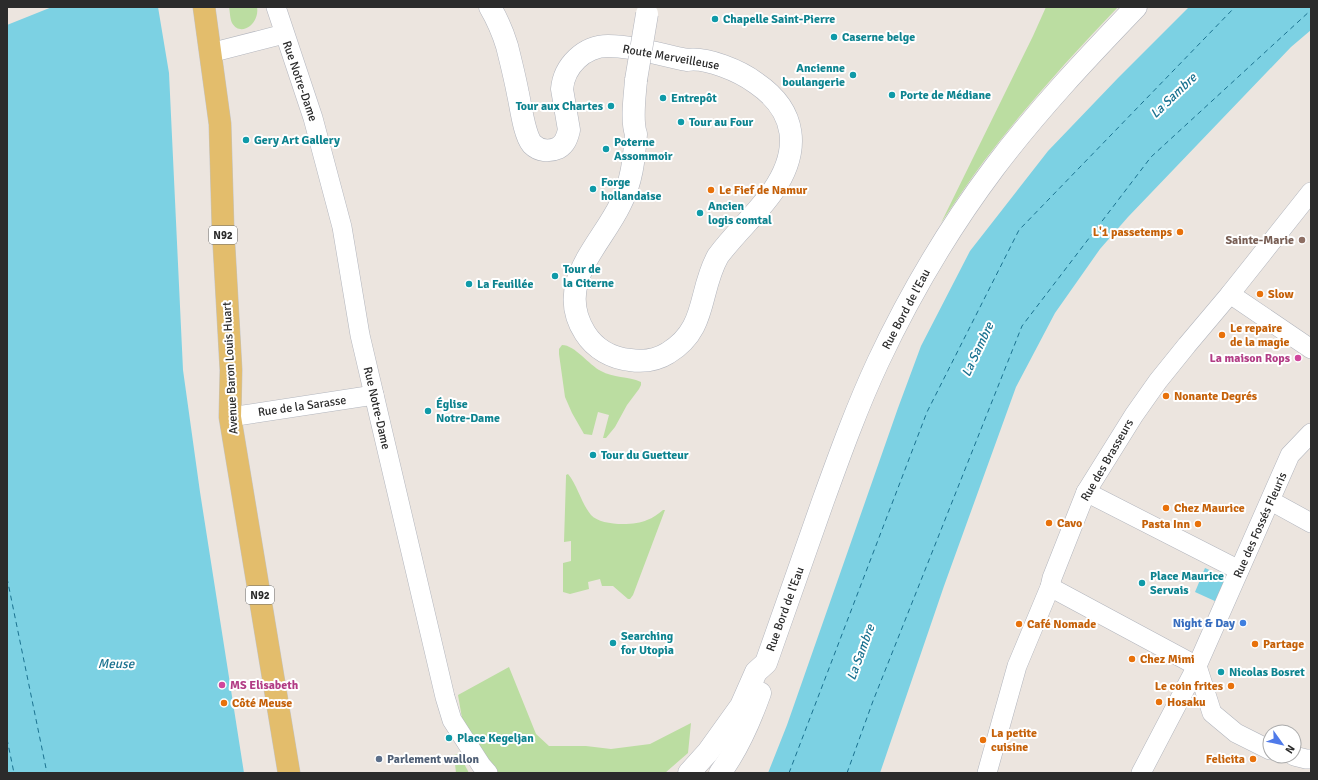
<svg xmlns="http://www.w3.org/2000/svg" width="1318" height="780" viewBox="0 0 1318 780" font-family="Signika,sans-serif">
<rect width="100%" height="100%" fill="#ece5df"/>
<g fill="#bbdda1">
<path d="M 229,7 L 257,7 C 260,23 241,38 232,23 C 230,19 230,12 229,7 Z"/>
<path d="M 1046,7 L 1118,7 C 1071,56 1025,107 984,161 C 969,181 955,202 941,223 L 1033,36 Z"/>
<path d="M 562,345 C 575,345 589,365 601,371 C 613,378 628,376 641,382 L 641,385 L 639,389 L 627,405 L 615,427 L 606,438 L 603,438 L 609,415 L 598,412 L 592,435 L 584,434 L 572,413 L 565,397 L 559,354 L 559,349 Z"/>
<path d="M 568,474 C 578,486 581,503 591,515 C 601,526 634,526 647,520 C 653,518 658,514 663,510 L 665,510 L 633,595 L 630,599 L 628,599 L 613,586 L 602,586 L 600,579 L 588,582 L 589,589 L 570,594 L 563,592 L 563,563 L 571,561 L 571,541 L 564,542 L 566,477 L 566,475 Z"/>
<polygon points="509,667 536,734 549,746 586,746 611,749 650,744 691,723 688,753 665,773 498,773 463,724 458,695"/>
<polygon points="459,754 469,773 456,773 454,755"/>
</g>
<g fill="#7cd1e3">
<polygon points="7,7 158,7 169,73 183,370 200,492 244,773 7,773"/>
<polygon points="1189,7 1311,7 1311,30 1291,47 1128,217 1100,249 1055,313 1016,387 944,586 880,773 768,773 787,725 898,408 921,346 970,251 1048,151 1118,78"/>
<polygon points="1205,568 1227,578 1217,602 1195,592"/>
</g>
<polygon fill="#ece5df" points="7,7 52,7 7,25"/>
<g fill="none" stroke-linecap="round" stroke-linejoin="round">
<g stroke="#1b7290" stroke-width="1" stroke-dasharray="5 4" stroke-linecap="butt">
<polyline points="7,578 47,773"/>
<polyline points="7,739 14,773"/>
<polyline points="789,773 927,412 1019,230 1235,7"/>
<polyline points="847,773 873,701 1022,326 1151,157 1311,10"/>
</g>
<defs>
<g id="street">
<polyline points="276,7 313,118 342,227 360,335 445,697 452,720 481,765 488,773"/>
<polyline points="210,53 284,34"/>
<polyline points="1230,294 1311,349"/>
<polyline points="230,417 374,395"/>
<polyline points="1086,492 1239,570"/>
<polyline points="1271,501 1311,523"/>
<polyline points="1050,587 1197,666"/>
<polyline points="1197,666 1212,713 1236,733 1270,750"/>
<polyline points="1294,756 1306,759 1311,759"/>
<polyline points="987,773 1017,666 1050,587 1052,578 1086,492 1134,415 1158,381 1187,345 1230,294 1311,192"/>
<polyline points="1141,773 1197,666 1290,455 1311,433"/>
</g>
<g id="secondary">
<path d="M 490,7 C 497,19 503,33 507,46 C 511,62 515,78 518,94 C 521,107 524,134 532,144 C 539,151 549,152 558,148 C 565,144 567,138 569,130 L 562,89 C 564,66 584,46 608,46 C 635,46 661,55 687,60 C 707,57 740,71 756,83 C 797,111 801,150 773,191 C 757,214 735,233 718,256 C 698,291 708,329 668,353 C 657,360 644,362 630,360 C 612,358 595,349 585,333 C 554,284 600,246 620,205 C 632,182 634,159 636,134 C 631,120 635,95 636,80"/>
<path d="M 689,773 L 708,752 L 741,706 L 756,672 L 766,663 C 785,609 804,555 823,501 C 840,454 857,407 878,362 C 910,294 949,228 994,168 C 1037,111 1086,59 1136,7"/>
<path d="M 720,773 C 738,749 750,721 760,693"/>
</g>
<polyline id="primary" points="204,7 220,124 223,228 231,370 230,417 289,773"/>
</defs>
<use href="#street" stroke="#b2b5bd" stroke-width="20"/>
<use href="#secondary" stroke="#b2b5bd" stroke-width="23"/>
<use href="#primary" stroke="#c4c4c4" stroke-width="23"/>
<use href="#street" stroke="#fff" stroke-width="19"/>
<use href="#secondary" stroke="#fff" stroke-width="22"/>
<use href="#primary" stroke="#e3bd6c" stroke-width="22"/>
<defs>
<polyline id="secondary-bridge" points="636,80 647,14"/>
</defs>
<use href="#secondary-bridge" stroke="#b2b5bd" stroke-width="23" stroke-linecap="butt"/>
<use href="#secondary-bridge" stroke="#fff" stroke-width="22"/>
</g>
<g fill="#0f9aa8" stroke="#fff" stroke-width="1.5">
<circle cx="715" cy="19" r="4"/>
<circle cx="834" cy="37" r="4"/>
<circle cx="853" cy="75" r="4"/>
<circle cx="892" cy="95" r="4"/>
<circle cx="663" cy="98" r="4"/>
<circle cx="611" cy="106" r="4"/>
<circle cx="681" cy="122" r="4"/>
<circle cx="246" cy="140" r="4"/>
<circle cx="606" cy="149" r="4"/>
<circle cx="593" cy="189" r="4"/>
<circle cx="700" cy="213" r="4"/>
<circle cx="555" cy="276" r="4"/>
<circle cx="469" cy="284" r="4"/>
<circle cx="428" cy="411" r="4"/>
<circle cx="593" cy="455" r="4"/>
<circle cx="1142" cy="583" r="4"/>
<circle cx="613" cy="643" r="4"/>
<circle cx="1221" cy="672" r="4"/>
<circle cx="449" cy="738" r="4"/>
</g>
<g fill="#e8710a" stroke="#fff" stroke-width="1.5">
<circle cx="711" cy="190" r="4"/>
<circle cx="1180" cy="232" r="4"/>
<circle cx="1260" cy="294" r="4"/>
<circle cx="1222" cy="335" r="4"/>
<circle cx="1166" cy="396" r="4"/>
<circle cx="1166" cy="508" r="4"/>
<circle cx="1049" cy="523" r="4"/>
<circle cx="1198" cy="524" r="4"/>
<circle cx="1019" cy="624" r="4"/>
<circle cx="1255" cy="644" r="4"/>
<circle cx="1132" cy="659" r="4"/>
<circle cx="1231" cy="686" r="4"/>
<circle cx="1159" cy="702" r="4"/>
<circle cx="224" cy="703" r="4"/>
<circle cx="983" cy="740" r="4"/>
<circle cx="1253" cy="759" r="4"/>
</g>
<circle fill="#8d6e63" stroke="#fff" stroke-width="1.5" cx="1302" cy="240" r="4"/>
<g fill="#d1479c" stroke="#fff" stroke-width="1.5">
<circle cx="1298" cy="358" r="4"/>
<circle cx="222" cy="685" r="4"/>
</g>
<circle fill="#3f7fe0" stroke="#fff" stroke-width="1.5" cx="1243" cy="623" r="4"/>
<circle fill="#5c6f8a" stroke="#fff" stroke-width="1.5" cx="379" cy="759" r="4"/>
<g text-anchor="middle" stroke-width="4" stroke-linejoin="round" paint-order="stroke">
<g fill="#fff" stroke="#6b6b6b" stroke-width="1">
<rect x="209" y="226" width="28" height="18" rx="3"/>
<rect x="246" y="586" width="28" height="18" rx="3"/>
</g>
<g font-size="11" font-weight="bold" fill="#2b2b2b">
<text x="223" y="239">N92</text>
<text x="260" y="599">N92</text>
</g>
<g font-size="12" font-weight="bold" fill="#0d838f" stroke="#fff" text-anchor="start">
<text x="723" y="23">Chapelle Saint-Pierre</text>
<text x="842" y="41">Caserne belge</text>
<text x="845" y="72" text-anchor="end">Ancienne<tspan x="845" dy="14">boulangerie</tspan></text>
<text x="900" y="99">Porte de Médiane</text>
<text x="671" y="102">Entrepôt</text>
<text x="603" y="110" text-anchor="end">Tour aux Chartes</text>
<text x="689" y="126">Tour au Four</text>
<text x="254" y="144">Gery Art Gallery</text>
<text x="614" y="146">Poterne<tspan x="614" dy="14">Assommoir</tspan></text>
<text x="601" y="186">Forge<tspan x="601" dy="14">hollandaise</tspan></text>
<text x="708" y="210">Ancien<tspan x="708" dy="14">logis comtal</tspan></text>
<text x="563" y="273">Tour de<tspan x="563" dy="14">la Citerne</tspan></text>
<text x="477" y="288">La Feuillée</text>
<text x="436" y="408">Église<tspan x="436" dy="14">Notre-Dame</tspan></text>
<text x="601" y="459">Tour du Guetteur</text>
<text x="1150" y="580">Place Maurice<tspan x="1150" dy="14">Servais</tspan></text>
<text x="621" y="640">Searching<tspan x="621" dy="14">for Utopia</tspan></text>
<text x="1229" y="676">Nicolas Bosret</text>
<text x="457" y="742">Place Kegeljan</text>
</g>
<g font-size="12" fill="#2b2b2b" stroke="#fff">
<text transform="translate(671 57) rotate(10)" y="4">Route Merveilleuse</text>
<text transform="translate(300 81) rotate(71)" y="4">Rue Notre-Dame</text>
<text transform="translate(906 309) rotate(-62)" y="4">Rue Bord de l'Eau</text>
<text transform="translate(230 368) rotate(-93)" y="4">Avenue Baron Louis Huart</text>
<text transform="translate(302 406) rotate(-8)" y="4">Rue de la Sarasse</text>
<text transform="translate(377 408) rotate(77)" y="4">Rue Notre-Dame</text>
<text transform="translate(1107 460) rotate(-60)" y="4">Rue des Brasseurs</text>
<text transform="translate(1260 525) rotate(-66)" y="4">Rue des Fossés Fleuris</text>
<text transform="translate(785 609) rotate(-70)" y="4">Rue Bord de l'Eau</text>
</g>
<g font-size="12" font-weight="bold" fill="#c56008" stroke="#fff" text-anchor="start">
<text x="719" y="194">Le Fief de Namur</text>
<text x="1172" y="236" text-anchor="end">L'1 passetemps</text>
<text x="1268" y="298">Slow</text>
<text x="1230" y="332">Le repaire<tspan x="1230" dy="14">de la magie</tspan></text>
<text x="1174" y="400">Nonante Degrés</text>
<text x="1174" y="512">Chez Maurice</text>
<text x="1057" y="527">Cavo</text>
<text x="1190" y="528" text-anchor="end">Pasta Inn</text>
<text x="1027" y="628">Café Nomade</text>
<text x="1263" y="648">Partage</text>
<text x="1140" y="663">Chez Mimi</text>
<text x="1223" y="690" text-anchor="end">Le coin frites</text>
<text x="1167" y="706">Hosaku</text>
<text x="232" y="707">Côté Meuse</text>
<text x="991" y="737">La petite<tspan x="991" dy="14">cuisine</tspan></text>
<text x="1245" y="763" text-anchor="end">Felicita</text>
</g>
<g font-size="12" font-weight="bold" fill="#785e54" stroke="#fff" text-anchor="end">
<text x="1294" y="244">Sainte-Marie</text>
</g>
<g font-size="12" font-weight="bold" fill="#b23c85" stroke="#fff" text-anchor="end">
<text x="1290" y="362">La maison Rops</text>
<text x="230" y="689" text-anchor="start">MS Elisabeth</text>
</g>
<g font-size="12" font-weight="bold" fill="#366cbe" stroke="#fff" text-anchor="end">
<text x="1235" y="627">Night &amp; Day</text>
</g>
<g font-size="12" font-weight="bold" fill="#4e5e75" stroke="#fff" text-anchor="start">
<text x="387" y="763">Parlement wallon</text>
</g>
<g font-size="13" font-style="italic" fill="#1b7290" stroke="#fff">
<text transform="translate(1173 95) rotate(-44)" y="5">La Sambre</text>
<text transform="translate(977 349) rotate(-65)" y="5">La Sambre</text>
<text transform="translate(860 652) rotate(-70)" y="5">La Sambre</text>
<text x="116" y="668">Meuse</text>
</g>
</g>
<rect width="1318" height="780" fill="none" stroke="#2b2b2b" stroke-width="16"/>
<g transform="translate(1282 744) rotate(123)"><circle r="19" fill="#ffffff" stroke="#aaaaaa"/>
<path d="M0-3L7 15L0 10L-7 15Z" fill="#4f7ae9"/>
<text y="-6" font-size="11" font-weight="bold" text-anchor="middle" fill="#2b2b2b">N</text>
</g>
</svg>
